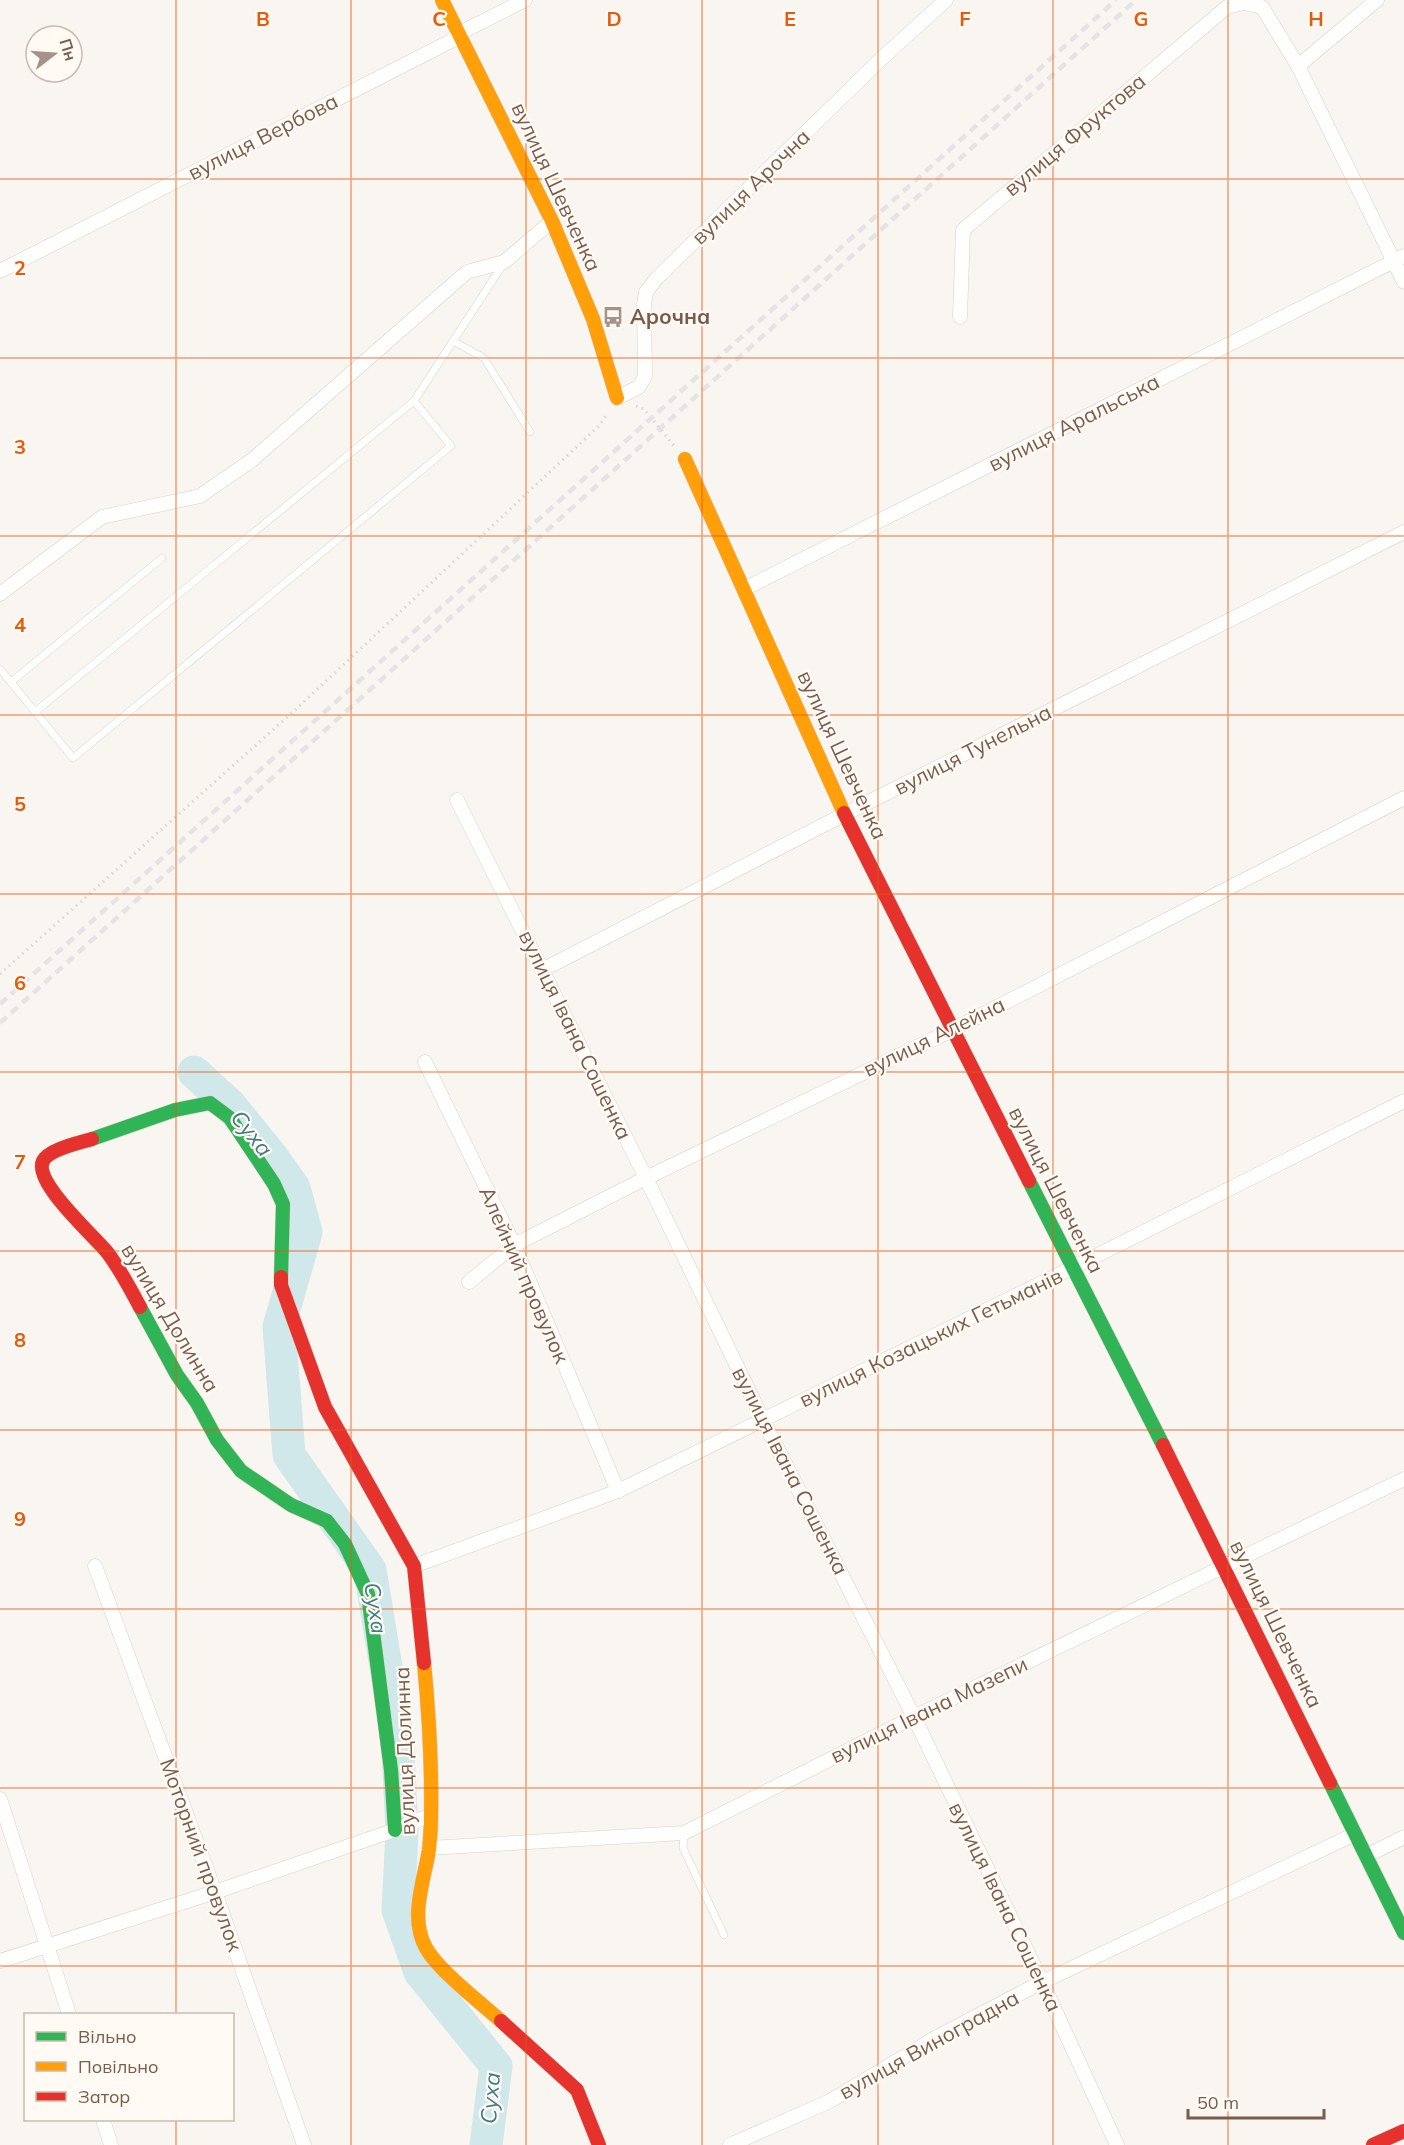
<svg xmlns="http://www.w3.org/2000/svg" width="1404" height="2145" viewBox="0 0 1404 2145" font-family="Mulish,sans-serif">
<rect width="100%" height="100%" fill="#f9f5f0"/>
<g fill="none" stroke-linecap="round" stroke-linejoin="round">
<polyline stroke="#d0e8ea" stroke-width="33" points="194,1072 230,1105 273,1158 294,1188 306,1232 279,1327 289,1455 370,1570 397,1734 402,1832 398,1910 420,1972 496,2066 486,2145"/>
<defs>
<g id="lane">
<polyline points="453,341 484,358 530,432"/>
<polyline points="0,669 73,758 451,446 414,401"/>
<polyline points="11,682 162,558"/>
<polyline points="35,712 414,401 504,263"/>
<polyline points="684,1833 683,1848 724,1935"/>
</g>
<g id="street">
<polyline points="1298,66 1377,0"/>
<polyline points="0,271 451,41 466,30 525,0"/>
<polyline points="960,317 963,230 1227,7 1244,3 1262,7 1298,66 1404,282"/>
<polyline points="617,398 639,387 645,376 644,305 646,292 657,278 881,59 946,0"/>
<polyline points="744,589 1404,256"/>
<polyline points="0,594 102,517 200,496 252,460 467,272 504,262 552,221"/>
<polyline points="457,800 646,1178 763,1420 914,1717 1042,1982 1117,2145"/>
<polyline points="542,970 845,814 1404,532"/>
<polyline points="425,1062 514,1245 618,1491"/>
<polyline points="469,1282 514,1245 646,1178 952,1030 1404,798"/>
<polyline points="95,1566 215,1892 304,2145"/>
<polyline points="414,1566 618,1491 1072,1268 1404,1101"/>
<polyline points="0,1799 69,2014"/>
<polyline points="429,1848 684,1833 914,1717 1404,1479"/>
<polyline points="1366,1856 1404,1837"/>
<polyline points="0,1961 215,1892 395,1830 423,1818 431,1817"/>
<polyline points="103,2120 111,2145"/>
<polyline points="730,2145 830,2101 935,2038 1042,1982 1355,1834"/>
</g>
<g id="fast">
<polyline points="92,1139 175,1110 210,1103 230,1118 274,1184 283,1204 281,1277"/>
<polyline points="1029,1181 1163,1445"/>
<polyline points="140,1307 177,1375 197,1403 217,1440 241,1471 291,1505 327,1521 345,1544 368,1594 391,1770 395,1830"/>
<polyline points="1330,1783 1404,1933"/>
</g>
<g id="slow">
<polyline points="442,0 552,221 593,319 617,398"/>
<polyline points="685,459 844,813"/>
<path d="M 424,1663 C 429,1714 432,1767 431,1818 C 431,1828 430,1840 429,1850 C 424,1881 409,1918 426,1948 C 438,1970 481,2003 501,2021"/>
</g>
<g id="jam">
<polyline points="844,813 1029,1181"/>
<path d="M 92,1139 C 79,1143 49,1149 43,1161 C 33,1182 93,1235 107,1252 C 120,1269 130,1288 140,1307"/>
<polyline points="281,1277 281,1285 325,1407 414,1566 424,1663"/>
<polyline points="1163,1445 1330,1783"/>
<polyline points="501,2021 577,2090 599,2145"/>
<polyline points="1373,2145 1404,2131"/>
</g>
</defs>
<use href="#lane" stroke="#d7d1cb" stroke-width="8"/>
<use href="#street" stroke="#d7d1cb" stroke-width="15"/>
<use href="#fast" stroke="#d9d2cb" stroke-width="15"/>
<use href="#slow" stroke="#d9d2cb" stroke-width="15"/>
<use href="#jam" stroke="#d9d2cb" stroke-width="15"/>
<g stroke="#dcd5d0" stroke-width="3" stroke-dasharray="1.5 4.5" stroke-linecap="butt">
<polyline points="636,406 644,409 674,446"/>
<polyline points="0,974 294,711 599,426 607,414"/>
</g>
<use href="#lane" stroke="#fefefd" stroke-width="7"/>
<use href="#street" stroke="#fefefd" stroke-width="14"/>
<use href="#fast" stroke="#30b455" stroke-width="14"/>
<use href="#slow" stroke="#ff9f0a" stroke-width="14"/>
<use href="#jam" stroke="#e5322d" stroke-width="14"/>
<g stroke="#e6e3e7" stroke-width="4.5" stroke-dasharray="9 6" stroke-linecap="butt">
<polyline points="0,1004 1116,0"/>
<polyline points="0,1023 1136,0"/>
</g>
</g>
<path fill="none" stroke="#e8590c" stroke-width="1.5" stroke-opacity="0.55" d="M 176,0 L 176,2014M 351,0 L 351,2145M 526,0 L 526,2145M 702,0 L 702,2145M 878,0 L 878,2145M 1053,0 L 1053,2145M 1228,0 L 1228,2145M 0,179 L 1404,179M 0,358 L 1404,358M 0,536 L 1404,536M 0,715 L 1404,715M 0,894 L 1404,894M 0,1072 L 1404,1072M 0,1251 L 1404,1251M 0,1430 L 1404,1430M 0,1609 L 1404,1609M 0,1788 L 1404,1788M 0,1966 L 1404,1966M 176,2120 L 176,2145"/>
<defs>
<symbol id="bus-bare" viewBox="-9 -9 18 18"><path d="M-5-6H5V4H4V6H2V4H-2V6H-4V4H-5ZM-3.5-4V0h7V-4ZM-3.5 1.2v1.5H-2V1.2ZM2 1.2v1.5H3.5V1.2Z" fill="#a69286" stroke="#fffaf3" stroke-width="2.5" paint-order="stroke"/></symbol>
</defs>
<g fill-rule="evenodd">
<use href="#bus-bare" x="598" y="302" width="30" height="30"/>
</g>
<g text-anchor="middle" stroke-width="4.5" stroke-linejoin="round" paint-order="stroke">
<g font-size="21" fill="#7a5c4d" stroke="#fffaf3">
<text transform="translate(1075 135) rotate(-40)" y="7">вулиця Фруктова</text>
<text transform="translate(263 137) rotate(-27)" y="7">вулиця Вербова</text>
<text transform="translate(556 187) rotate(65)" y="7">вулиця Шевченка</text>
<text transform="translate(751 187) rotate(-44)" y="7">вулиця Арочна</text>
<text transform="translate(1074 423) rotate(-27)" y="7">вулиця Аральська</text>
<text transform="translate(973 750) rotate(-27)" y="7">вулиця Тунельна</text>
<text transform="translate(842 755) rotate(65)" y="7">вулиця Шевченка</text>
<text transform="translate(575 1035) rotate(64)" y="7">вулиця Івана Сошенка</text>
<text transform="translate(934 1037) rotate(-26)" y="7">вулиця Алейна</text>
<text transform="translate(1056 1190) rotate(63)" y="7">вулиця Шевченка</text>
<text transform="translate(524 1275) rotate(66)" y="7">Алейний провулок</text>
<text transform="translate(170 1318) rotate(59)" y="7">вулиця Долинна</text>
<text transform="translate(931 1338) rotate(-26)" y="7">вулиця Козацьких Гетьманів</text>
<text transform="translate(790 1471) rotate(63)" y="7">вулиця Івана Сошенка</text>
<text transform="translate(1276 1624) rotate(64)" y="7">вулиця Шевченка</text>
<text transform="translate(929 1710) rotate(-26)" y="7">вулиця Івана Мазепи</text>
<text transform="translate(405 1751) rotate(-92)" y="7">вулиця Долинна</text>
<text transform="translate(201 1855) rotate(70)" y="7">Моторний провулок</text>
<text transform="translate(1005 1907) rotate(64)" y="7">вулиця Івана Сошенка</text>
<text transform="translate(929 2045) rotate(-29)" y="7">вулиця Виноградна</text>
</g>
<g font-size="21" font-weight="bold" fill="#7a5c4d" stroke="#fffaf3" text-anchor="start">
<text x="630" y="324">Арочна</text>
</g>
<g font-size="22" font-style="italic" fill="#437c86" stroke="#fffaf3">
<text transform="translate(252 1133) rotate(51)" y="8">Суха</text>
<text transform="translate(376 1608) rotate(81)" y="8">Суха</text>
<text transform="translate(490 2098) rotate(-85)" y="8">Суха</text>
</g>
</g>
<g font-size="20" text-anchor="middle" font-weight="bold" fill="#e8590c" stroke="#fffaf3" stroke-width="4.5" stroke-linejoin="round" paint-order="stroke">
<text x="263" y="26">B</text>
<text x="439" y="26">C</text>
<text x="614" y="26">D</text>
<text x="790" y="26">E</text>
<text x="965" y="26">F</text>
<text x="1141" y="26">G</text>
<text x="1316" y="26">H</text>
<text x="20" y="275">2</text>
<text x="20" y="454">3</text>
<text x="20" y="632">4</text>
<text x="20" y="811">5</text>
<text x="20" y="990">6</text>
<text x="20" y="1169">7</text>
<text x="20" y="1347">8</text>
<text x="20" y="1526">9</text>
</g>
<rect x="24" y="2013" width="210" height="108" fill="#fffaf3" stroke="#cabbb1" stroke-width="1.5"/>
<rect x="36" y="2032" width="30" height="9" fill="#30b455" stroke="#cabbb1" stroke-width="1.5"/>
<text x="78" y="2043" font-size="18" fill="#7a5c4d">Вільно</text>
<rect x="36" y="2062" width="30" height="9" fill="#ff9f0a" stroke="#cabbb1" stroke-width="1.5"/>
<text x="78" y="2073" font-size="18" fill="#7a5c4d">Повільно</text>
<rect x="36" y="2092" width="30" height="9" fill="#e5322d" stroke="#cabbb1" stroke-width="1.5"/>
<text x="78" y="2103" font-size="18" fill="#7a5c4d">Затор</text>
<g transform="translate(54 54) rotate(73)"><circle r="28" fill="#fffaf3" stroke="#cabbb1" stroke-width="1.5"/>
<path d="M0-4.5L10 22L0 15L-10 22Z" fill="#a69286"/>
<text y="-9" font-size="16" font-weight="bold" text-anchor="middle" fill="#7a5c4d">Пн</text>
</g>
<path d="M1188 2109v9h136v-9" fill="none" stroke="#7a5c4d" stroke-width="3"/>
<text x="1197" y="2109" font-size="18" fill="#7a5c4d" stroke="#fffaf3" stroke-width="4.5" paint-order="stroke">50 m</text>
</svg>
